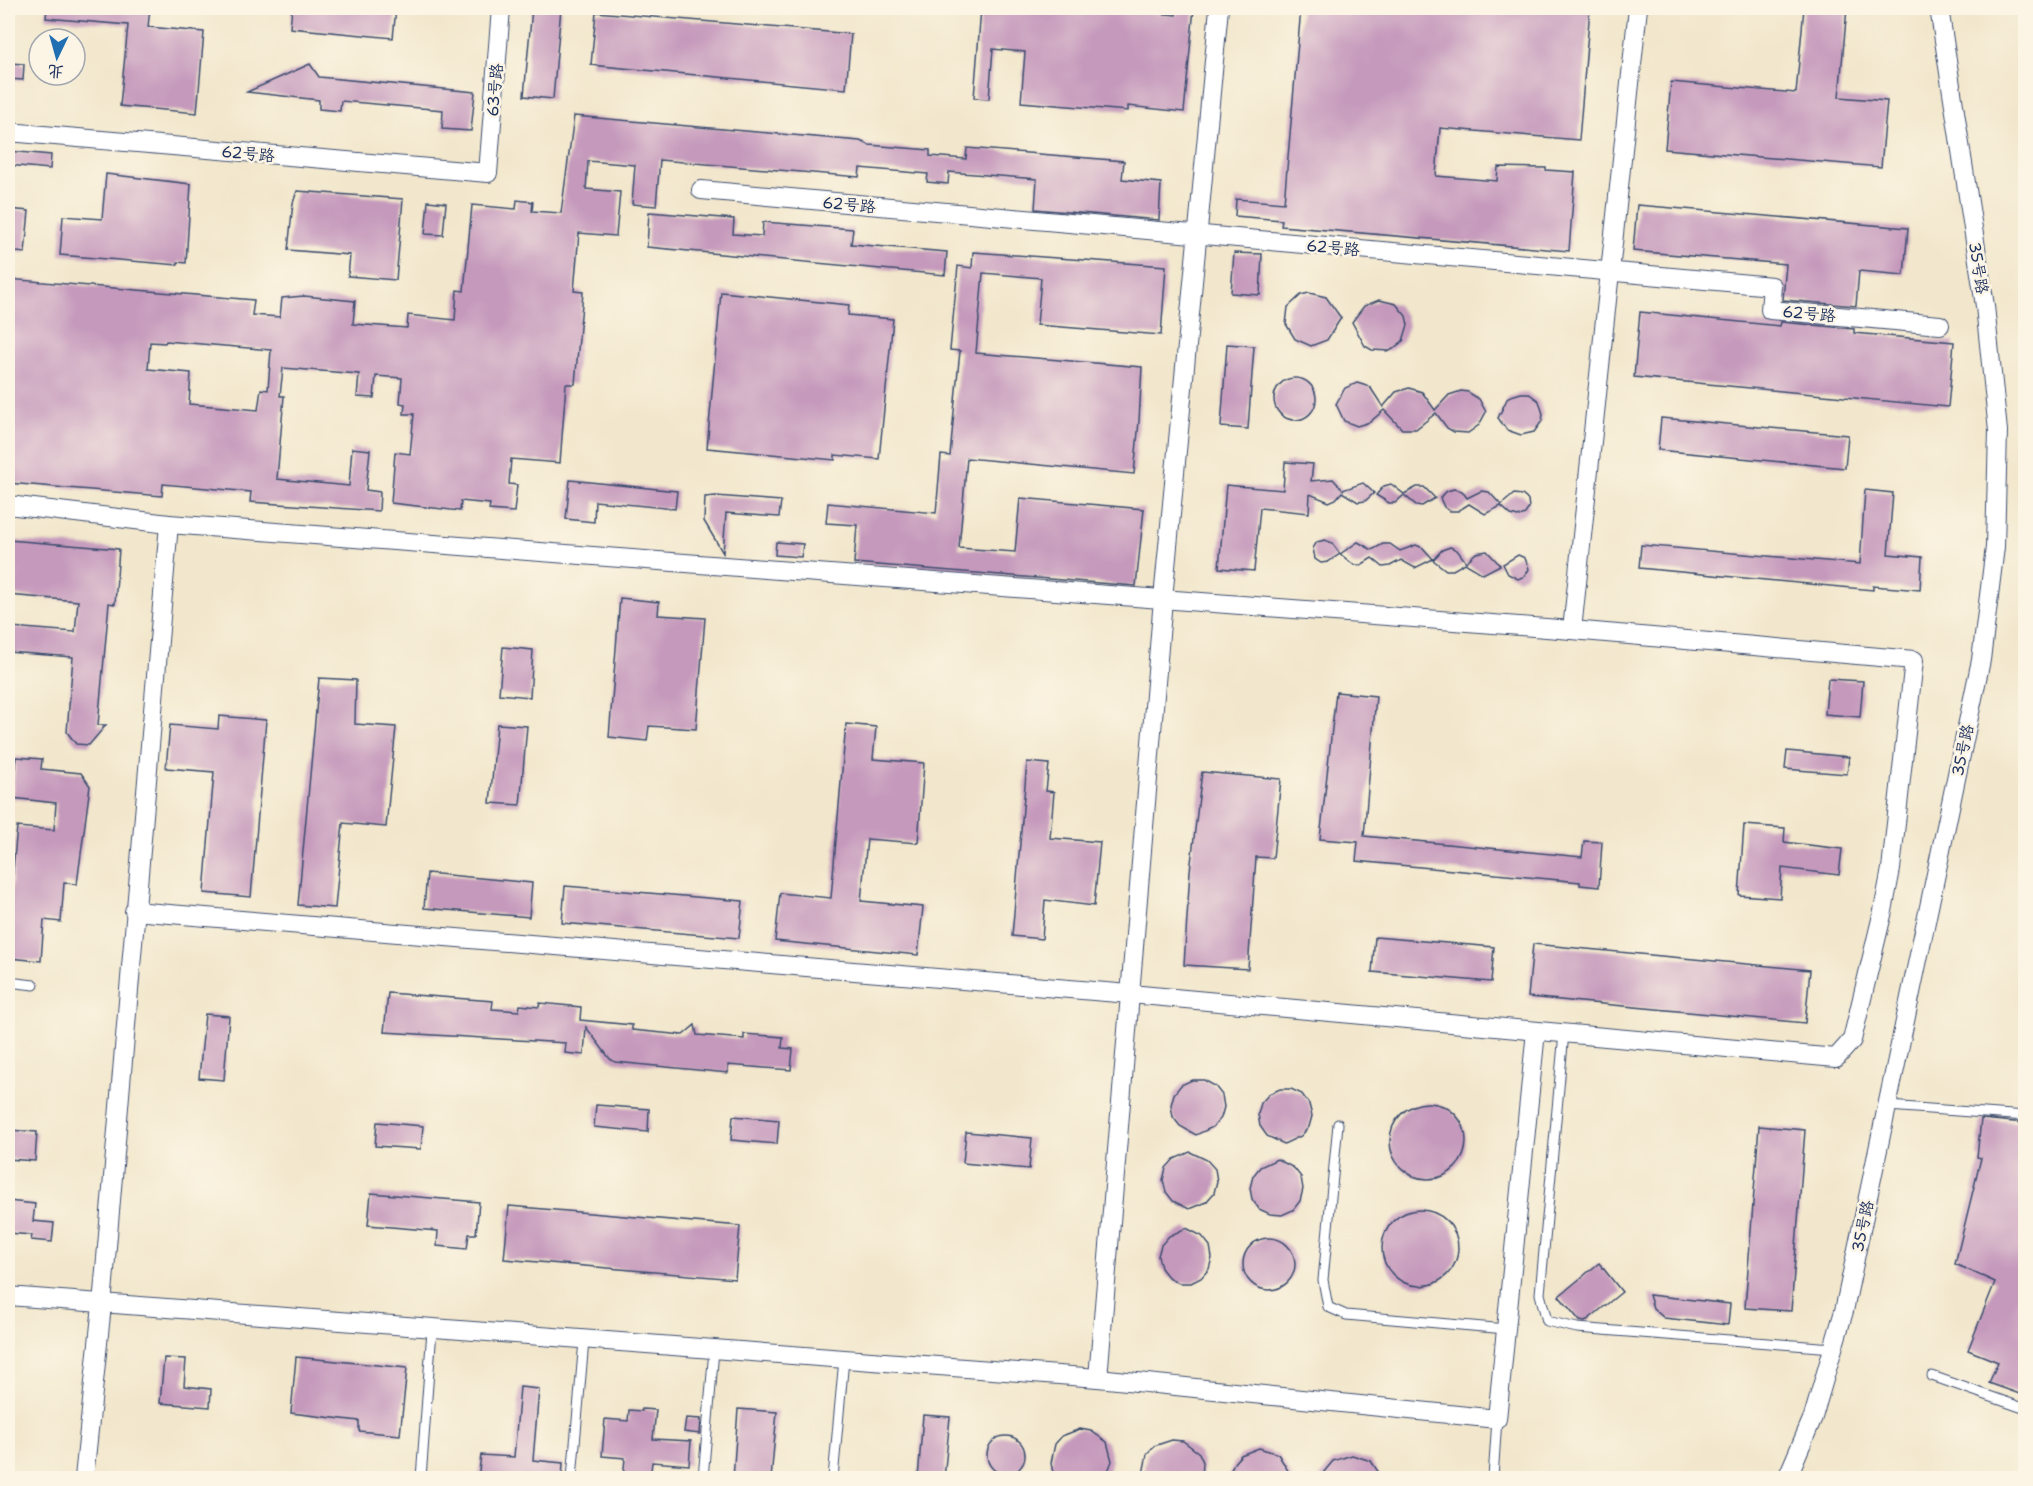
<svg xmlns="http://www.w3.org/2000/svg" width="2033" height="1486" viewBox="0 0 2033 1486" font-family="'Shantell Sans','LXGW WenKai TC',sans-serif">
<rect width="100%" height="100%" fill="#fcf5e5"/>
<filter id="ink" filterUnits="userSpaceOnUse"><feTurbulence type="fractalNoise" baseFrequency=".0167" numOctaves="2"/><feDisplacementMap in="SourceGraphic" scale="12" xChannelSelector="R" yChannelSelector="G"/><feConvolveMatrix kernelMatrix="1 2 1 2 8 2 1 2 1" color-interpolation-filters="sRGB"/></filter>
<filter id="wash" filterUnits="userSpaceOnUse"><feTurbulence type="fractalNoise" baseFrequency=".008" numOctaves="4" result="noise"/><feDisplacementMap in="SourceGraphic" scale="24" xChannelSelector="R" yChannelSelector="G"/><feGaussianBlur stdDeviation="1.35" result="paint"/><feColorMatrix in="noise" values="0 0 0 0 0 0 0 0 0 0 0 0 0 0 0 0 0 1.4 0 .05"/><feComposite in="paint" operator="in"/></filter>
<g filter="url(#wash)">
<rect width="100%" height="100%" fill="#f2e7cc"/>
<g id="blocks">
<g fill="#c599bc" fill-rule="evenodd">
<polygon points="47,8 150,8 148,27 204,32 197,113 120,106 128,25 46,18"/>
<polygon points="292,8 396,8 393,38 290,28"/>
<polygon points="532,8 561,8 553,99 524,96"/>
<polygon points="981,8 1137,8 1137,11 1176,15 1177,8 1194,8 1184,112 1128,106 1128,111 1021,102 1025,52 993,49 989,99 974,98"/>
<polygon points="1301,8 1590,8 1579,140 1440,128 1436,176 1497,181 1498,167 1546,168 1546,170 1575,172 1569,251 1281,226 1282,220 1235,216 1236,199 1284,203"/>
<polygon points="1804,8 1847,8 1839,97 1887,101 1881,167 1665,149 1671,82 1796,93"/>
<polygon points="596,12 851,34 846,89 591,65"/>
<polygon points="8,63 24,64 23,80 8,79"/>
<polygon points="310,64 319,77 475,92 471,131 442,129 443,110 341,101 340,111 319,109 319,100 247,92"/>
<path d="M 574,116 L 860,141 L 869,145 L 930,150 L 930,156 L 966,159 L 967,148 L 1124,161 L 1122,179 L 1161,183 L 1159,220 L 1035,209 L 1037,179 L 949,172 L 948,184 L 927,182 L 928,174 L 860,168 L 859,177 L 660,160 L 656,206 L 632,204 L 635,165 L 588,161 L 586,189 L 620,192 L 616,236 L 579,233 L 574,291 L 583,292 L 575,384 L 566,384 L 560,463 L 511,459 L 509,484 L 517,485 L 514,512 L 489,510 L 490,504 L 461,501 L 460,511 L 391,503 L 395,452 L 410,454 L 414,414 L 404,414 L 405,404 L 400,403 L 402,378 L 376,376 L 374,398 L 357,397 L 359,374 L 283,368 L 280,396 L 284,396 L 277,479 L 349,486 L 352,448 L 370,450 L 366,490 L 380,492 L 379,511 L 250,502 L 251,492 L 163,484 L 162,496 L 8,483 L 8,279 L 254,300 L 252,315 L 280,317 L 282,298 L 304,296 L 355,301 L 353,324 L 407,328 L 408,315 L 455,320 L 457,290 L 464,291 L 472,205 L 516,209 L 517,200 L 533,202 L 532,211 L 561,213 ZM 166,341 L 271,350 L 268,390 L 261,389 L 258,410 L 189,404 L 191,373 L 148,369 L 150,342 L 165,343 Z"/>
<polygon points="8,151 51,155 50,169 8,165"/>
<polygon points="106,174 191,184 186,263 178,262 178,265 60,255 63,216 102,219"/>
<polygon points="297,191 403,199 396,280 348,276 350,255 288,250 293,203"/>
<polygon points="428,201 446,203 443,235 425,234"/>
<polygon points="1637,205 1908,228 1904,275 1859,271 1856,306 1783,300 1786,264 1633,251"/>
<polygon points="8,209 29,211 25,253 8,251"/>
<polygon points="649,212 734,219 733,234 762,236 763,222 853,229 851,244 947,252 945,275 647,247"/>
<polygon points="973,252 1166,266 1161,335 1037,325 1041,278 983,273 976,353 1142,367 1139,421 1134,474 967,458 959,548 1015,552 1020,498 1144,509 1136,586 854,563 857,525 826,523 828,503 936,513 941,455 950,456 956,390 960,351 950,350 958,266 972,268"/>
<polygon points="1234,253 1262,254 1260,295 1231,293"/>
<polygon points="721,292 849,305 848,315 893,319 879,459 835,455 835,460 707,448"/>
<polygon points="1309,293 1326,297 1341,318 1327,340 1311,346 1295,339 1286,324 1288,307 1301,295"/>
<polygon points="1379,300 1396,304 1406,316 1408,325 1403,341 1390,351 1372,350 1365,346 1352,322 1364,306"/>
<polygon points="1640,312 1780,326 1781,322 1854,329 1854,333 1954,342 1948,407 1634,377"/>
<polygon points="1227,344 1254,346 1248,429 1221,427"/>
<circle cx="1295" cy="399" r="21"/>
<polygon points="1357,383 1370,387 1383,407 1396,392 1409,388 1422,392 1435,410 1449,395 1461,391 1468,392 1479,399 1486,412 1479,425 1468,433 1454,432 1447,428 1436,413 1416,429 1402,429 1384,410 1370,422 1357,426 1344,421 1336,404 1345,388"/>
<polygon points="1521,393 1528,393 1539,401 1543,414 1542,421 1534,432 1521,435 1507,430 1498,418 1508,397"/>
<polygon points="1661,418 1848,435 1845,468 1658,450"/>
<polygon points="1285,462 1313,464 1311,481 1333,479 1343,490 1363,483 1374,493 1365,501 1358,502 1342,492 1336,499 1329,502 1310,494 1309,513 1260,508 1254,571 1219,568 1226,485 1283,490"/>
<polygon points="570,480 677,491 675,509 595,501 594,522 566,519"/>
<polygon points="1391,484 1404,494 1417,487 1424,487 1435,498 1422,506 1416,505 1404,495 1395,503 1389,503 1376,495 1384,486"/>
<polygon points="1454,489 1462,491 1467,498 1481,491 1489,492 1501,505 1514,494 1522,495 1528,500 1529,508 1525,514 1518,517 1511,515 1501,506 1485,514 1469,504 1458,511 1450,511 1444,507 1440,498 1447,491"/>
<polygon points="1865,490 1893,493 1888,554 1922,557 1920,590 1873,586 1873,590 1639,568 1641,545 1860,564"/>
<polygon points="716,496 781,501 779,517 726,513 723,553 704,521 705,497"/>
<polygon points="8,540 119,549 115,604 109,603 98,725 106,725 89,745 76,744 67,732 73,657 8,652 11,627 75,632 78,601 8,595"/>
<polygon points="1325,540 1332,543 1340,554 1358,542 1372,550 1383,544 1390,544 1400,551 1416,545 1423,548 1433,559 1415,568 1401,560 1390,566 1383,567 1372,558 1361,565 1354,565 1340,554 1328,562 1321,563 1315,559 1313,548 1317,542"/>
<polygon points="776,542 803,544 801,557 775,555"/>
<polygon points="1450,547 1457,550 1466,562 1476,553 1487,551 1500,565 1483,574 1465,563 1453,570 1446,570 1433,560 1442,550"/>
<polygon points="1518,555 1525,558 1529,569 1525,576 1518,579 1508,574 1503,564"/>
<polygon points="620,598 659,602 658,615 705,618 696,729 649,726 647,741 609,737"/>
<polygon points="503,647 533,650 530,697 499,694"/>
<polygon points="319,678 356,680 355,724 396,727 386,827 343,823 335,908 298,905"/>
<polygon points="1828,679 1863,681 1860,717 1825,714"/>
<polygon points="1336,692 1376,696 1364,836 1582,857 1584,841 1602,842 1599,887 1580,885 1580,882 1356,861 1358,842 1320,839"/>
<polygon points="219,716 266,720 251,897 204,893 214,772 166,768 170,725 218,729"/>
<polygon points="497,724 527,726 520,805 490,803"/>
<polygon points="846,724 876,727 873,759 924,763 918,843 867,839 861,901 923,907 918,955 775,941 780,893 831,898"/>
<polygon points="1787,751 1849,757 1847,774 1785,769"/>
<polygon points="16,757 42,759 41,769 81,773 90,786 77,884 64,883 61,922 44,920 41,961 8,958 8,923 17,827 54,830 56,803 12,798"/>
<polygon points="1027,762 1049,764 1046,791 1054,792 1050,838 1100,842 1094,906 1045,900 1042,939 1012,936"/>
<polygon points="1202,772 1281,779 1273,858 1256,857 1248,969 1184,965 1190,871"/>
<polygon points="1744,825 1785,828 1784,842 1842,849 1839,875 1782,868 1780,898 1739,895"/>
<polygon points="427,873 532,883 529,917 424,908"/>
<polygon points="565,886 743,901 739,938 562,923"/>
<polygon points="1375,937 1494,947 1491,982 1372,972"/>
<polygon points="1533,944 1810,970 1805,1023 1528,997"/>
<polygon points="388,993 493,1001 492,1009 519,1011 520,1005 539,1007 540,1003 581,1007 580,1020 632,1025 632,1030 683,1035 695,1025 697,1035 744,1039 744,1034 783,1037 782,1048 793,1049 791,1070 728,1065 728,1073 615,1062 610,1059 586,1027 584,1055 565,1053 566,1043 384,1032"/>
<polygon points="205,1014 229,1016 224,1080 199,1078"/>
<polygon points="1192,1080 1204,1080 1215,1086 1222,1095 1224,1107 1221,1118 1213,1127 1196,1135 1180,1126 1173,1117 1171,1105 1174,1094 1181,1085"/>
<polygon points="1280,1089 1291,1089 1302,1094 1309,1104 1312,1116 1309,1127 1301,1136 1284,1144 1267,1136 1260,1126 1258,1114 1261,1103 1269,1094"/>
<circle cx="1428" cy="1141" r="38"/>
<polygon points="596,1105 649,1109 648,1132 594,1127"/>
<polygon points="733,1116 779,1120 777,1144 731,1140"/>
<polygon points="1981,1119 2025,1123 2025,1396 1989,1383 1998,1362 1968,1350 1995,1282 1955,1264 1981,1158 1977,1157"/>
<polygon points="377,1122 423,1126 421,1149 375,1146"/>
<polygon points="1759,1126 1805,1130 1791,1311 1745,1308"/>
<polygon points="8,1130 37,1132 35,1161 8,1159"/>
<polygon points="966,1132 1032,1138 1029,1169 963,1163"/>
<polygon points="1190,1152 1207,1160 1215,1169 1217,1181 1214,1193 1206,1202 1189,1209 1173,1201 1166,1192 1163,1180 1166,1168 1174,1159"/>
<polygon points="1277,1159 1294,1168 1301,1177 1303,1189 1300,1201 1293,1210 1282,1215 1270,1214 1259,1209 1252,1199 1250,1188 1253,1176 1260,1167"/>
<polygon points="371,1193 479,1202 476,1234 469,1234 467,1249 437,1246 438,1231 368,1225"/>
<polygon points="8,1201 35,1204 33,1221 54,1223 52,1242 31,1240 32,1235 8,1233"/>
<polygon points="509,1206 740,1226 735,1279 504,1259"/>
<circle cx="1420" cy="1248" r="38"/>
<polygon points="1186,1228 1202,1236 1210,1246 1212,1258 1209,1269 1201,1278 1191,1283 1179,1283 1168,1277 1161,1268 1158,1256 1161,1245 1169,1236"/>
<circle cx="1269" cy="1264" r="26"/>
<polygon points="1599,1263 1622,1292 1585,1322 1580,1321 1559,1296"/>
<polygon points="1649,1295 1730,1304 1728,1325 1664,1318 1653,1308"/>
<polygon points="296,1357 407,1368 400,1435 359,1431 359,1421 291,1413"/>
<polygon points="164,1358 186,1359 184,1386 211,1389 210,1407 160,1403"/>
<polygon points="520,1387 539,1389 533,1460 563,1463 562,1479 478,1479 481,1455 514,1457"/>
<polygon points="642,1409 656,1410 653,1439 691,1441 689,1465 652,1462 650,1479 623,1479 625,1458 602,1456 605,1419 628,1421 629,1410 642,1411"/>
<polygon points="738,1409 777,1412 771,1479 733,1479"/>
<polygon points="923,1415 950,1417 944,1479 918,1479"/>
<polygon points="686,1418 701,1419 700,1434 684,1432"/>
<polygon points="1080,1429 1091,1431 1107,1442 1112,1461 1105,1479 1057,1479 1053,1473 1051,1463 1055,1444 1062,1436"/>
<circle cx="1006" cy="1455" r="19"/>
<polygon points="1172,1440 1183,1441 1199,1453 1203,1462 1202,1479 1142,1479 1147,1454 1154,1446"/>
<polygon points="1259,1448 1278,1454 1293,1479 1227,1479 1234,1463 1241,1455"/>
<polygon points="1352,1455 1371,1461 1383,1479 1318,1479 1333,1461"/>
</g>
</g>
</g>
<g filter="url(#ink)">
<use href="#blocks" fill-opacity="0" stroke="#3b4b6e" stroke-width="1.5"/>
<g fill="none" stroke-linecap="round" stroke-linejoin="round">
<defs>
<g id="lane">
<polyline points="8,982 34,985"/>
<polyline points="1564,1033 1540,1294 1547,1321 1577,1328 1833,1348"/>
<polyline points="1888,1106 2026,1116"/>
<polyline points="1338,1124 1323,1280 1328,1307 1346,1315 1506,1329"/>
<polyline points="1932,1376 2026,1409"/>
<polyline points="421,1478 432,1330"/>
<polyline points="572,1478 584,1341"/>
<polyline points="703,1478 714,1350"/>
<polyline points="833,1478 844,1359"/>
<polyline points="1493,1478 1497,1419"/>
</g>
<g id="street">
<polyline points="8,132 488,173 501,8"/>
<polyline points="701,190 1772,286 1770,310 1940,325"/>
<polyline points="8,505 169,524 1572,630 1914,660 1891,869 1883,911 1852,1040 1836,1058 1130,994 134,911"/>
<polyline points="1572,630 1638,8"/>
<polyline points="8,1296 1098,1378 1497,1419 1536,1031"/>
<polyline points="1098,1378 1163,599 1219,8"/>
<polyline points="84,1478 102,1305 169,524"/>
<polyline points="1787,1478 1813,1417 1844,1311 1981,660 1995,547 1998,431 1985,306 1939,8"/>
</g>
</defs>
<use href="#lane" stroke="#3b4b6e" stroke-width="11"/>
<use href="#street" stroke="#3b4b6e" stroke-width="20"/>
<use href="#lane" stroke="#fff" stroke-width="9"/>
<use href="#street" stroke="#fff" stroke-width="18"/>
</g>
</g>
<g text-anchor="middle" stroke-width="5" stroke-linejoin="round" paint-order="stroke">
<g font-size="16" fill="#1b2f5e" stroke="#fcf5e5">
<text transform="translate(494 90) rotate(-85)" y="6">63号路</text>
<text transform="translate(248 153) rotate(5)" y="6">62号路</text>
<text transform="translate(849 204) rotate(5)" y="6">62号路</text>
<text transform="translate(1333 247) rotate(5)" y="6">62号路</text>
<text transform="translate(1979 268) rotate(81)" y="6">35号路</text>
<text transform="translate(1809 313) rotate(5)" y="6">62号路</text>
<text transform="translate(1962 750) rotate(-78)" y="6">35号路</text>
<text transform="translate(1862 1226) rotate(-78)" y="6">35号路</text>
</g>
</g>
<rect width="2033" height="1486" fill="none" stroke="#fcf5e5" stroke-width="30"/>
<g transform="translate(57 57) rotate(185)"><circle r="28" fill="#fcf5e5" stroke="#a2a6af" stroke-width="1.5"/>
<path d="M0-4.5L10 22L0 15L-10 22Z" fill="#1f6fb2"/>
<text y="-9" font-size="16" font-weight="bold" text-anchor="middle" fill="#1b2f5e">北</text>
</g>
</svg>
